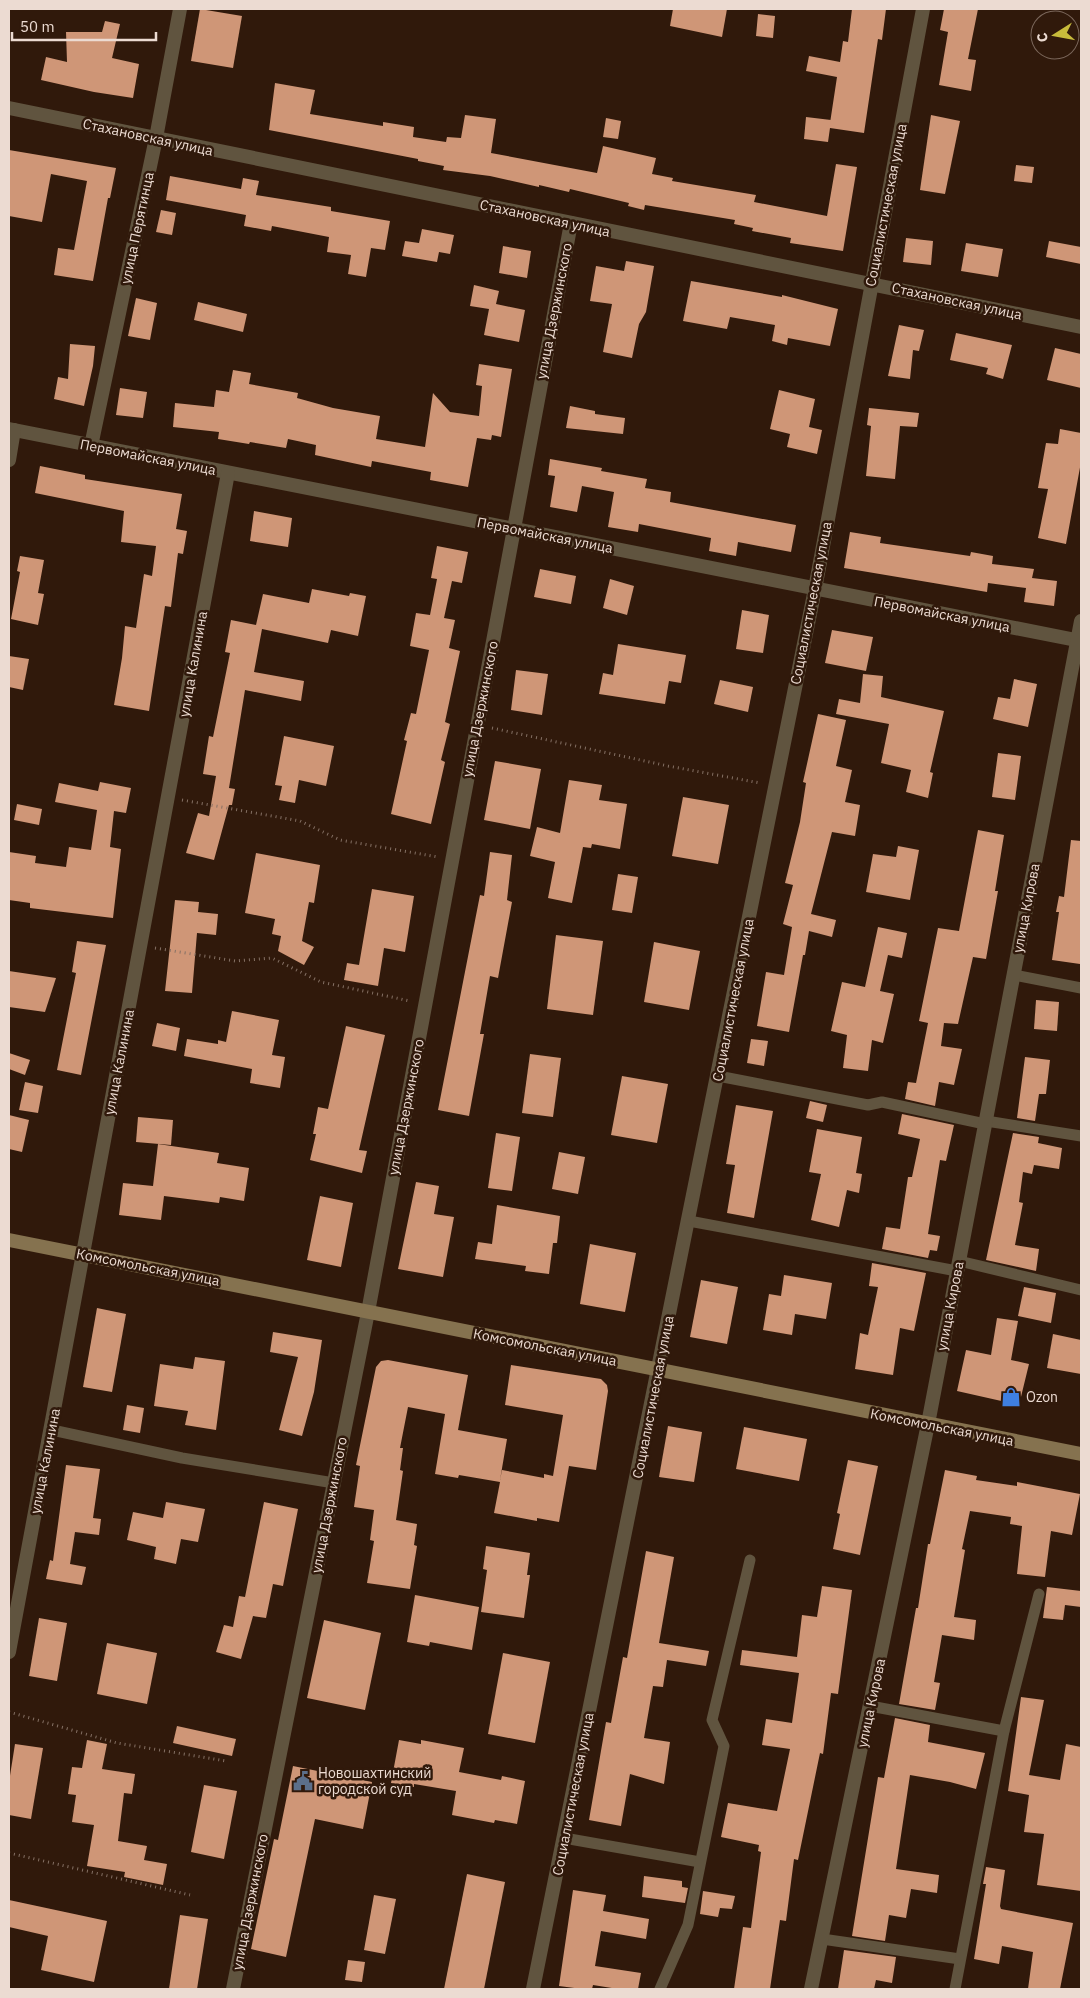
<svg xmlns="http://www.w3.org/2000/svg" width="1090" height="1998" viewBox="0 0 1090 1998" font-family="'IBM Plex Sans',sans-serif">
<rect width="100%" height="100%" fill="#30190b"/>
<g fill="#cf9677">
<polygon points="200,9 242,16 233,68 191,61"/>
<polygon points="673,9 727,9 722,37 670,26"/>
<polygon points="852,9 886,9 882,40 878,39 864,133 830,128 828,142 804,139 806,117 831,120 830,123 837,77 806,71 809,56 840,62 843,41 848,42"/>
<polygon points="944,9 978,9 968,59 976,60 971,91 939,85 948,32 940,30"/>
<polygon points="758,14 775,16 773,38 756,36"/>
<polygon points="105,21 120,24 112,58 139,64 133,98 94,92 41,80 46,57 67,62 66,32 102,32"/>
<polygon points="275,83 315,90 310,114 383,126 383,122 414,127 413,137 446,142 447,137 461,138 465,115 496,119 491,153 597,173 603,146 656,158 652,174 673,178 672,181 756,195 754,202 827,216 836,164 857,167 843,251 790,243 791,238 752,231 753,228 734,224 735,220 645,205 644,210 628,206 629,203 570,189 569,192 539,185 539,187 490,176 443,170 444,166 418,161 418,159 269,130"/>
<polygon points="931,115 960,121 945,194 920,190"/>
<polygon points="606,118 621,121 618,139 603,137"/>
<polygon points="9,150 116,168 110,198 108,198 93,281 54,275 58,248 74,250 87,181 51,174 42,222 9,216"/>
<polygon points="1016,165 1034,167 1032,183 1014,181"/>
<polygon points="170,176 241,189 243,178 259,181 256,195 331,207 331,211 390,221 385,250 371,248 366,277 348,274 351,255 327,252 329,237 272,226 271,231 244,226 246,215 166,200"/>
<polygon points="161,210 176,213 172,235 156,232"/>
<polygon points="422,229 454,235 450,254 439,252 437,262 402,256 405,241 419,243"/>
<polygon points="906,238 933,241 931,265 903,262"/>
<polygon points="1049,241 1081,247 1081,264 1046,257"/>
<polygon points="966,243 1003,249 998,277 961,271"/>
<polygon points="503,246 531,251 527,278 499,273"/>
<polygon points="626,261 654,266 646,312 639,324 632,358 603,352 612,304 590,301 596,266 624,271"/>
<polygon points="691,281 782,297 782,295 838,309 830,346 788,338 787,345 772,341 775,325 730,317 727,329 683,321"/>
<polygon points="474,285 499,291 496,304 525,310 519,342 484,335 489,309 470,306"/>
<polygon points="136,298 157,303 150,340 128,336"/>
<polygon points="198,302 247,314 243,332 194,320"/>
<polygon points="899,325 924,330 919,351 913,350 910,379 888,376"/>
<polygon points="956,333 1012,345 1003,379 986,374 988,368 950,360"/>
<polygon points="70,344 95,346 93,366 84,406 54,399 58,377 68,379"/>
<polygon points="1055,348 1081,354 1081,388 1047,380"/>
<polygon points="479,364 512,369 501,437 492,435 491,440 477,438 468,487 430,480 431,472 372,461 371,467 315,455 316,445 288,439 286,448 250,442 249,444 218,439 219,432 173,427 175,403 214,407 216,390 229,392 233,370 251,373 249,384 298,393 297,398 333,408 380,416 376,439 425,447 433,393 450,412 479,416 482,386 476,385"/>
<polygon points="120,388 147,392 143,418 116,415"/>
<polygon points="779,390 815,399 809,427 822,430 817,454 787,447 790,434 770,429"/>
<polygon points="570,406 595,411 595,414 625,418 623,434 566,428"/>
<polygon points="869,408 919,413 917,427 900,426 895,479 866,476 871,426 867,425"/>
<polygon points="1060,429 1081,433 1081,462 1066,544 1038,538 1048,489 1038,488 1046,443 1058,444"/>
<polygon points="550,459 602,468 601,471 647,479 645,488 671,492 670,502 796,525 791,552 738,542 736,556 709,551 711,538 639,524 638,532 608,527 614,492 582,486 577,512 550,507 555,476 548,475"/>
<polygon points="40,466 85,475 85,479 182,494 176,529 187,531 183,554 178,553 171,607 165,606 149,711 114,705 122,658 125,626 136,628 144,574 152,576 156,546 121,542 124,511 35,493"/>
<polygon points="254,511 292,518 288,547 250,541"/>
<polygon points="850,532 881,537 880,543 970,556 971,552 993,556 992,564 1034,569 1032,578 1057,581 1054,606 1024,602 1026,588 988,583 987,592 844,568"/>
<polygon points="437,546 468,552 462,583 452,581 444,618 455,620 449,648 460,651 445,722 450,724 441,760 445,762 431,824 391,814 407,741 404,740 411,713 416,714 429,650 410,646 416,613 430,615 437,579 431,578"/>
<polygon points="20,556 44,560 38,593 44,594 38,625 11,619 20,572 17,571"/>
<polygon points="540,569 576,576 571,604 534,597"/>
<polygon points="610,579 634,586 627,615 603,608"/>
<polygon points="312,589 349,596 350,593 366,596 358,636 331,630 328,643 262,629 254,672 304,681 301,701 245,690 229,788 235,789 232,805 229,805 214,860 186,853 198,813 209,816 216,776 203,774 209,736 213,737 230,653 225,652 231,620 256,625 263,594 309,603"/>
<polygon points="742,610 769,615 763,653 736,649"/>
<polygon points="832,630 873,637 866,671 825,663"/>
<polygon points="618,644 686,655 681,683 669,681 665,704 599,694 603,673 613,675"/>
<polygon points="9,656 29,659 23,690 9,687"/>
<polygon points="516,670 548,674 542,715 511,710"/>
<polygon points="863,674 883,676 881,697 944,711 930,772 933,773 928,798 906,792 911,770 881,763 889,724 836,714 839,699 860,703"/>
<polygon points="1014,679 1037,684 1028,727 993,719 998,697 1010,699"/>
<polygon points="720,680 753,687 748,712 714,704"/>
<polygon points="818,714 846,720 836,766 852,770 845,802 860,805 855,836 832,832 811,914 836,920 832,937 809,931 805,955 803,955 789,1032 757,1026 766,972 784,975 792,927 783,924 793,885 785,883 800,822 806,783 803,782"/>
<polygon points="284,736 334,746 326,786 299,780 295,803 279,800 282,786 275,785"/>
<polygon points="998,753 1021,756 1015,800 992,797"/>
<polygon points="495,761 541,769 530,829 484,820"/>
<polygon points="569,780 602,785 599,800 627,804 620,849 592,844 591,848 583,847 572,903 548,898 555,862 530,856 537,827 560,833"/>
<polygon points="100,782 131,788 126,813 114,811 110,847 121,849 113,918 30,908 30,903 9,900 9,852 36,856 35,863 66,867 69,847 91,850 97,810 55,802 59,783 98,791"/>
<polygon points="683,797 729,805 718,864 672,856"/>
<polygon points="17,804 42,809 39,825 14,820"/>
<polygon points="978,830 1004,835 995,891 998,891 986,959 973,957 958,1024 944,1023 941,1046 962,1049 954,1085 939,1082 935,1106 905,1099 908,1082 916,1083 928,1023 919,1021 938,928 959,931"/>
<polygon points="1071,840 1081,841 1080,964 1052,960 1059,912 1056,912 1059,896 1064,897"/>
<polygon points="898,846 919,850 910,900 866,892 873,854 896,857"/>
<polygon points="490,852 512,855 507,900 512,902 498,978 490,976 480,1034 484,1034 469,1116 438,1110 480,895 484,896"/>
<polygon points="256,853 320,865 314,903 309,902 302,941 314,947 304,965 278,951 281,936 272,934 275,919 245,913"/>
<polygon points="618,874 638,877 632,913 612,910"/>
<polygon points="372,889 414,896 405,952 384,948 378,986 344,980 347,963 359,965"/>
<polygon points="175,900 199,902 198,912 218,914 216,935 197,933 192,993 165,991"/>
<polygon points="878,927 907,933 902,958 888,955 880,991 894,994 883,1043 872,1040 868,1071 843,1068 847,1035 831,1031 842,982 865,987"/>
<polygon points="556,935 603,941 593,1015 547,1009"/>
<polygon points="77,941 106,945 81,1075 57,1070 76,973 72,972"/>
<polygon points="654,942 700,951 689,1010 644,1002"/>
<polygon points="9,971 56,978 45,1012 9,1007"/>
<polygon points="1036,1000 1059,1002 1057,1031 1034,1029"/>
<polygon points="232,1011 279,1020 272,1055 285,1057 280,1088 250,1083 252,1069 184,1056 187,1039 218,1044 218,1040 226,1042"/>
<polygon points="157,1023 180,1028 176,1051 152,1046"/>
<polygon points="346,1026 385,1035 359,1150 367,1151 362,1173 310,1160 316,1134 313,1134 318,1107 328,1109"/>
<polygon points="751,1039 768,1041 764,1066 747,1063"/>
<polygon points="9,1053 30,1060 25,1075 9,1069"/>
<polygon points="530,1054 561,1058 553,1117 522,1113"/>
<polygon points="1025,1057 1050,1060 1046,1094 1039,1094 1035,1121 1017,1118"/>
<polygon points="622,1076 668,1084 657,1143 611,1135"/>
<polygon points="25,1082 43,1086 38,1113 19,1110"/>
<polygon points="810,1101 827,1105 823,1122 806,1118"/>
<polygon points="736,1105 773,1111 754,1218 727,1213 735,1165 726,1164"/>
<polygon points="902,1114 954,1125 946,1161 940,1160 928,1234 940,1236 937,1251 930,1250 928,1258 882,1249 886,1227 900,1229 908,1177 912,1177 920,1139 898,1134"/>
<polygon points="9,1115 29,1120 22,1152 9,1149"/>
<polygon points="138,1117 173,1120 171,1145 136,1142"/>
<polygon points="817,1129 862,1137 856,1173 862,1174 859,1193 847,1190 839,1227 811,1220 821,1174 809,1172"/>
<polygon points="496,1133 520,1137 512,1191 488,1188"/>
<polygon points="1013,1133 1039,1137 1038,1143 1062,1148 1059,1169 1034,1165 1032,1174 1023,1172 1019,1202 1023,1203 1015,1245 1039,1249 1036,1271 986,1260"/>
<polygon points="158,1144 219,1153 217,1163 249,1168 244,1201 220,1197 219,1203 164,1196 161,1220 119,1215 123,1183 153,1186"/>
<polygon points="559,1152 585,1157 578,1194 552,1189"/>
<polygon points="416,1182 439,1186 434,1214 454,1217 443,1277 398,1269"/>
<polygon points="320,1196 353,1203 341,1267 307,1260"/>
<polygon points="497,1205 560,1216 557,1243 553,1243 549,1274 525,1271 526,1266 475,1259 478,1242 492,1244"/>
<polygon points="590,1244 636,1253 625,1312 580,1304"/>
<polygon points="872,1263 926,1273 914,1331 900,1328 893,1375 855,1369 860,1333 868,1335 878,1287 869,1286"/>
<polygon points="784,1275 832,1283 826,1319 795,1314 792,1335 763,1330 769,1294 781,1296"/>
<polygon points="701,1280 738,1287 727,1344 690,1337"/>
<polygon points="1024,1287 1056,1293 1051,1323 1018,1316"/>
<polygon points="97,1308 126,1314 112,1392 83,1387"/>
<polygon points="997,1318 1018,1321 1011,1360 1029,1364 1019,1405 957,1391 966,1350 991,1355"/>
<polygon points="273,1332 322,1340 314,1392 302,1436 279,1430 298,1357 270,1352"/>
<polygon points="1053,1334 1081,1340 1081,1374 1047,1368"/>
<polygon points="195,1357 225,1361 216,1430 185,1425 188,1411 154,1406 160,1364 193,1369"/>
<polygon points="388,1360 468,1375 458,1430 507,1439 500,1480 502,1470 544,1478 544,1474 553,1476 563,1415 505,1405 511,1365 601,1379 607,1385 608,1391 596,1470 569,1466 559,1522 537,1518 537,1521 494,1513 500,1482 459,1475 458,1478 435,1474 445,1414 408,1407 400,1448 403,1448 400,1470 403,1471 396,1520 417,1524 414,1545 417,1546 410,1589 367,1583 374,1541 370,1540 374,1510 354,1507 360,1466 356,1465 376,1367 381,1361"/>
<polygon points="127,1405 144,1408 140,1433 123,1430"/>
<polygon points="668,1426 702,1432 694,1482 659,1477"/>
<polygon points="744,1427 807,1439 799,1481 736,1469"/>
<polygon points="848,1460 878,1466 860,1555 833,1549 840,1514 837,1513"/>
<polygon points="66,1465 100,1469 93,1518 101,1519 99,1535 75,1532 70,1564 86,1567 82,1585 46,1579 50,1560 53,1561"/>
<polygon points="945,1470 977,1476 976,1480 1017,1486 1017,1482 1080,1494 1072,1535 1051,1531 1045,1577 1017,1574 1022,1526 1010,1524 1011,1517 970,1511 962,1549 965,1550 954,1617 976,1620 974,1640 942,1635 934,1682 940,1683 935,1710 899,1704 916,1608 918,1608 928,1544 930,1544"/>
<polygon points="166,1502 205,1509 198,1542 181,1539 176,1564 154,1559 156,1547 127,1540 133,1512 163,1518"/>
<polygon points="264,1502 298,1509 283,1586 273,1584 266,1618 253,1616 241,1659 216,1652 224,1625 233,1627 239,1596 245,1597"/>
<polygon points="486,1546 530,1553 527,1575 530,1575 524,1618 481,1612 487,1570 483,1569"/>
<polygon points="646,1551 674,1557 659,1643 709,1651 706,1666 667,1660 663,1687 653,1686 644,1738 670,1742 664,1784 630,1774 621,1826 589,1820 606,1722 611,1723 623,1657 627,1658"/>
<polygon points="822,1586 852,1590 838,1694 831,1693 823,1754 820,1753 798,1860 794,1859 786,1921 780,1920 770,1989 734,1989 743,1927 751,1928 761,1852 758,1851 759,1845 721,1837 728,1803 777,1811 790,1749 762,1745 766,1719 792,1723 799,1673 740,1665 742,1650 797,1657 802,1615 817,1617"/>
<polygon points="1047,1587 1081,1591 1081,1607 1065,1605 1063,1620 1043,1618"/>
<polygon points="415,1595 479,1607 472,1650 430,1642 429,1646 407,1642"/>
<polygon points="39,1618 67,1623 57,1681 29,1676"/>
<polygon points="324,1620 381,1633 365,1710 307,1698"/>
<polygon points="107,1643 157,1653 147,1704 97,1694"/>
<polygon points="503,1653 550,1662 535,1743 488,1734"/>
<polygon points="1021,1697 1044,1700 1029,1775 1060,1780 1066,1744 1081,1747 1081,1891 1037,1885 1044,1834 1024,1832 1029,1795 1008,1791"/>
<polygon points="895,1718 930,1725 928,1742 985,1753 976,1789 950,1782 910,1775 896,1869 939,1875 937,1893 911,1889 906,1918 889,1915 885,1941 852,1936 878,1777 884,1778"/>
<polygon points="177,1726 236,1739 232,1756 173,1743"/>
<polygon points="87,1740 107,1744 102,1769 135,1774 132,1794 124,1793 118,1841 147,1846 144,1860 167,1864 163,1885 124,1877 125,1872 87,1866 94,1825 72,1822 76,1795 68,1794 72,1767 82,1768"/>
<polygon points="399,1740 421,1744 421,1740 464,1748 459,1772 501,1780 502,1776 525,1781 517,1824 495,1820 494,1823 452,1815 456,1791 414,1784 414,1787 391,1783"/>
<polygon points="15,1744 43,1748 31,1819 9,1815 9,1782"/>
<polygon points="293,1766 372,1782 363,1829 315,1819 286,1957 251,1949 274,1839 278,1840"/>
<polygon points="204,1785 237,1791 224,1859 191,1852"/>
<polygon points="986,1867 1005,1870 1000,1906 1001,1909 1073,1923 1060,1989 1028,1989 1033,1952 1002,1946 999,1964 974,1959 986,1884 983,1884"/>
<polygon points="467,1874 505,1882 484,1989 444,1989"/>
<polygon points="644,1876 682,1881 682,1887 688,1888 685,1903 642,1897"/>
<polygon points="573,1890 606,1895 603,1911 649,1919 646,1939 601,1931 595,1966 641,1973 638,1989 618,1989 593,1985 592,1989 582,1989 559,1986"/>
<polygon points="703,1891 735,1896 732,1909 720,1908 718,1917 700,1914"/>
<polygon points="374,1895 396,1899 385,1954 364,1950"/>
<polygon points="9,1900 107,1921 94,1982 41,1970 48,1936 9,1927"/>
<polygon points="180,1915 208,1919 197,1989 169,1989"/>
<polygon points="844,1950 896,1957 892,1983 876,1980 874,1989 838,1989"/>
<polygon points="348,1960 365,1962 362,1982 345,1980"/>
</g>
<g fill="none" stroke-linecap="round" stroke-linejoin="round">
<g stroke="#857165" stroke-width="3" stroke-dasharray="1 4" stroke-linecap="butt">
<polyline points="492,728 668,766 760,783"/>
<polyline points="182,800 300,821 340,840 438,857"/>
<polyline points="155,948 235,961 272,958 321,982 410,1001"/>
<polyline points="9,1712 117,1743 226,1761"/>
<polyline points="9,1853 190,1895"/>
</g>
<g stroke="#60543f" stroke-width="11">
<polyline points="1014,975 1081,988"/>
<polyline points="718,1076 868,1105 882,1102 985,1124"/>
<polyline points="986,1121 1081,1136"/>
<polyline points="689,1221 957,1271"/>
<polyline points="959,1261 1081,1290"/>
<polyline points="52,1430 182,1458 334,1483"/>
<polyline points="870,1706 1004,1731"/>
<polyline points="564,1838 700,1862"/>
<polyline points="822,1939 960,1959"/>
<polyline points="660,1989 688,1925 724,1746 712,1720 750,1560"/>
<polyline points="955,1989 1004,1731 1039,1594"/>
</g>
<g stroke="#60543f" stroke-width="14">
<polyline points="9,108 1081,327"/>
<polyline points="9,429 1081,641"/>
<polyline points="91,446 156,138 180,9"/>
<polyline points="9,460 14,430"/>
<polyline points="9,1652 228,473"/>
<polyline points="233,1989 368,1312 571,223"/>
<polyline points="533,1989 815,589 923,9"/>
<polyline points="811,1989 928,1424 1081,621"/>
</g>
<polyline stroke="#85724f" stroke-width="14" points="9,1240 1081,1454"/>
</g>
<defs>
<symbol id="shop-bare" viewBox="-9 -9 18 18"><path d="M-5-2.5h2.3a2.7 3.5 0 0 1 5.4 0H5L5.5 6h-11ZM-1.5-2.5h3a1.5 2.3 0 0 0-3 0Z" fill="#3f7fe0" stroke="#30190b" stroke-width="2.5" paint-order="stroke"/></symbol>
<symbol id="civic-bare" viewBox="-9 -9 18 18"><path d="M-.6-6.5H3V-4.5H.6V-3L4-1V1h2V6H-6V1h2V-1L-.6-3ZM-1.2 2.5V6h2.4V2.5Z" fill="#5c6f8a" stroke="#30190b" stroke-width="2.5" paint-order="stroke"/></symbol>
</defs>
<g fill-rule="evenodd">
<use href="#shop-bare" x="997" y="1383" width="28" height="28"/>
<use href="#civic-bare" x="289" y="1767" width="28" height="28"/>
</g>
<g text-anchor="middle" stroke-width="5" stroke-linejoin="round" paint-order="stroke">
<g font-size="14" fill="#ecdbd2" stroke="#30190b">
<text transform="translate(148 137) rotate(12)" y="5">Стахановская улица</text>
<text transform="translate(886 205) rotate(-79)" y="5">Социалистическая улица</text>
<text transform="translate(545 218) rotate(12)" y="5">Стахановская улица</text>
<text transform="translate(137 228) rotate(-78)" y="5">улица Перятинца</text>
<text transform="translate(957 301) rotate(12)" y="5">Стахановская улица</text>
<text transform="translate(554 311) rotate(-79)" y="5">улица Дзержинского</text>
<text transform="translate(148 457) rotate(11)" y="5">Первомайская улица</text>
<text transform="translate(545 535) rotate(11)" y="5">Первомайская улица</text>
<text transform="translate(811 603) rotate(-79)" y="5">Социалистическая улица</text>
<text transform="translate(942 614) rotate(11)" y="5">Первомайская улица</text>
<text transform="translate(193 664) rotate(-80)" y="5">улица Калинина</text>
<text transform="translate(480 709) rotate(-79)" y="5">улица Дзержинского</text>
<text transform="translate(1026 908) rotate(-79)" y="5">улица Кирова</text>
<text transform="translate(733 1000) rotate(-79)" y="5">Социалистическая улица</text>
<text transform="translate(119 1062) rotate(-79)" y="5">улица Калинина</text>
<text transform="translate(406 1107) rotate(-79)" y="5">улица Дзержинского</text>
<text transform="translate(148 1267) rotate(11)" y="5">Комсомольская улица</text>
<text transform="translate(950 1306) rotate(-79)" y="5">улица Кирова</text>
<text transform="translate(545 1347) rotate(11)" y="5">Комсомольская улица</text>
<text transform="translate(653 1397) rotate(-79)" y="5">Социалистическая улица</text>
<text transform="translate(942 1427) rotate(11)" y="5">Комсомольская улица</text>
<text transform="translate(45 1461) rotate(-79)" y="5">улица Калинина</text>
<text transform="translate(329 1505) rotate(-79)" y="5">улица Дзержинского</text>
<text transform="translate(871 1703) rotate(-78)" y="5">улица Кирова</text>
<text transform="translate(573 1794) rotate(-79)" y="5">Социалистическая улица</text>
<text transform="translate(250 1902) rotate(-79)" y="5">улица Дзержинского</text>
</g>
<g font-size="14" fill="#ecdbd2" stroke="#30190b" text-anchor="start">
<text x="1026" y="1402">Ozon</text>
<text x="318" y="1778">Новошахтинский<tspan x="318" dy="16">городской суд</tspan></text>
</g>
</g>
<rect width="1090" height="1998" fill="none" stroke="#ecdbd2" stroke-width="20"/>
<g transform="translate(1055 35) rotate(259)"><circle r="24" fill="#30190b" stroke="#7b675b"/>
<path d="M0-4L9 19L0 12L-9 19Z" fill="#c8bb3b"/>
<text y="-8" font-size="14" font-weight="bold" text-anchor="middle" fill="#ecdbd2">С</text>
</g>
<path d="M12 32v8h144v-8" fill="none" stroke="#ecdbd2" stroke-width="2.5"/>
<text x="20" y="32" font-size="15" fill="#ecdbd2" stroke="#30190b" stroke-width="4" paint-order="stroke">50 m</text>
</svg>
